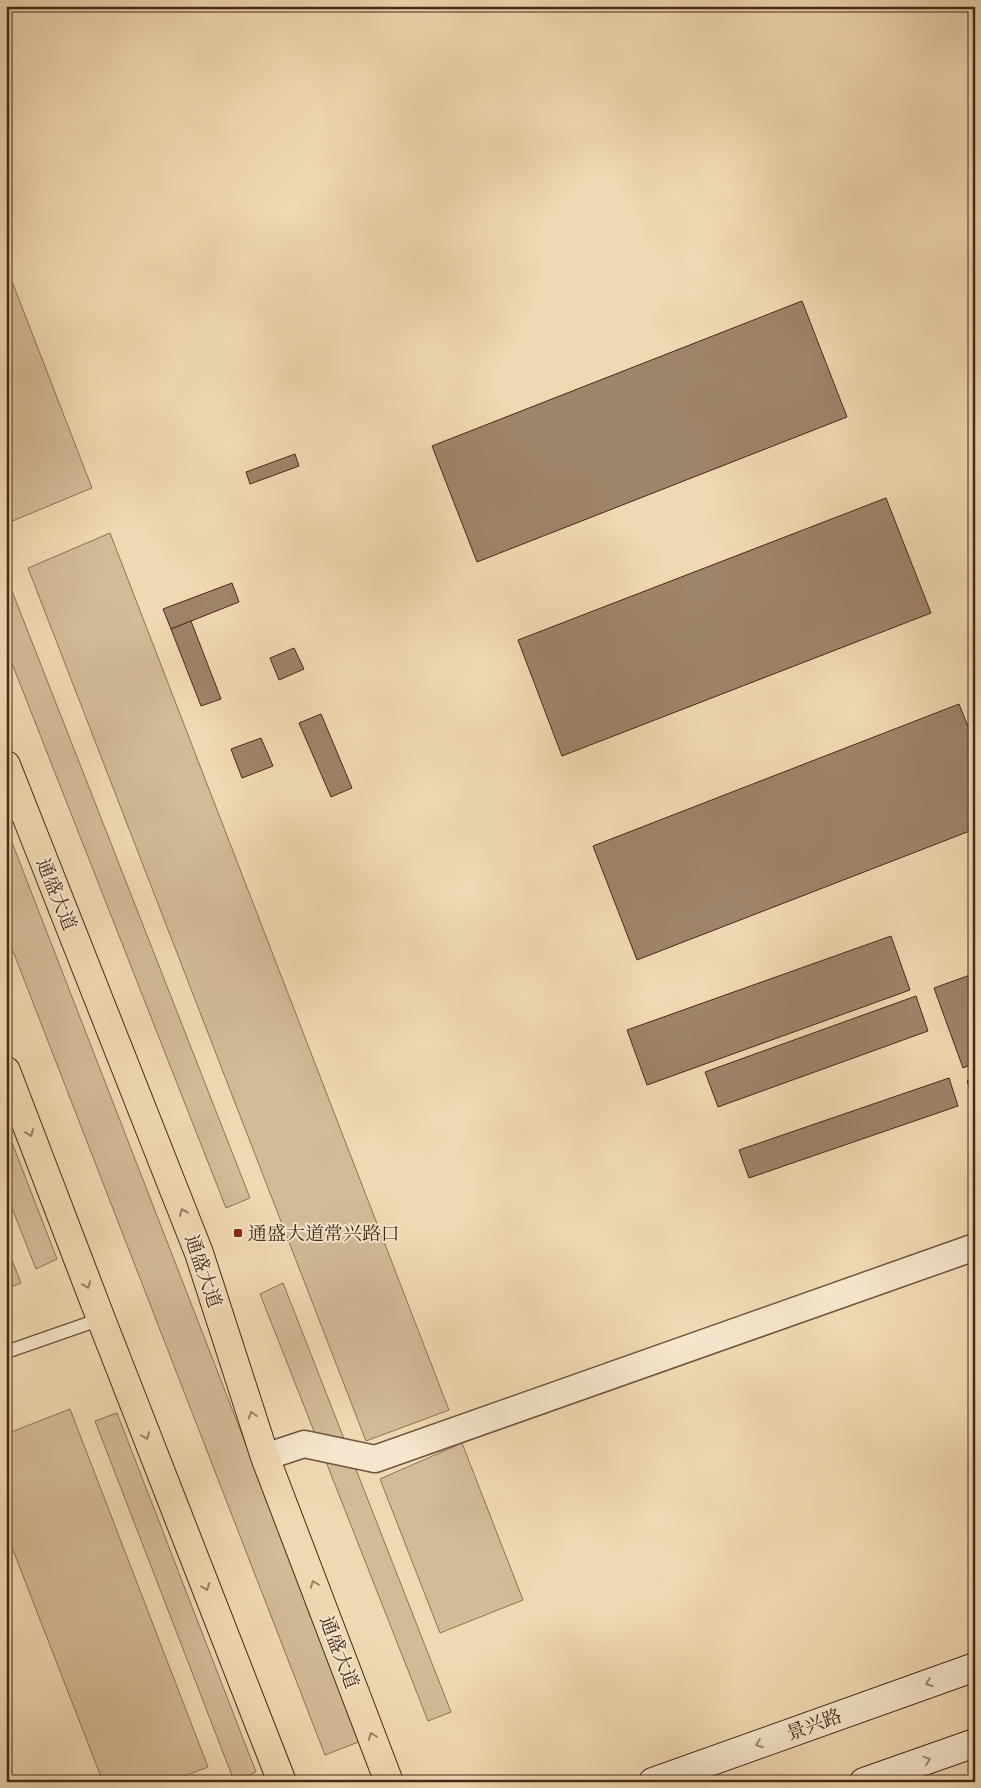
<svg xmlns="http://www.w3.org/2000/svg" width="981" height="1788" viewBox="0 0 981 1788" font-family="'IM FELL French Canon','Noto Serif SC',serif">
<rect width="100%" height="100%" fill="#f0d9b2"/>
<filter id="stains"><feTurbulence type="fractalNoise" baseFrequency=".004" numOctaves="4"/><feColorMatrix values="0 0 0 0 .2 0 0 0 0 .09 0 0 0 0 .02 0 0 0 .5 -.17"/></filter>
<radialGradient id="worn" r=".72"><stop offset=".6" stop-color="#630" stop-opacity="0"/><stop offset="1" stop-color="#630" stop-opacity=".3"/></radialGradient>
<g fill="#d3bb98" stroke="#8c725a">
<polygon points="6,266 92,488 10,522 6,513"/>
<polygon points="110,533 449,1410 366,1441 28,568"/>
<polygon points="12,591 250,1198 226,1208 6,648 6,593"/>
<polygon points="6,827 361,1741 325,1755 6,933"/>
<polygon points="6,1127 57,1259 36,1269 6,1193"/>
<polygon points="6,1245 21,1283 6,1289"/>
<polygon points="283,1283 451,1712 428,1721 260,1294"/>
<polygon points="70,1409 208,1767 169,1782 103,1782 6,1532 6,1434"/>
<polygon points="117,1413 256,1772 234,1781 95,1421"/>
<polygon points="462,1443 523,1600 440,1633 380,1479"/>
</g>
<g fill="#9e846a" stroke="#46281b">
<polygon points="802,301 847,417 477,562 432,446"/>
<polygon points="295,454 299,466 250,484 246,472"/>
<polygon points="886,498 931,613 562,756 518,640"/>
<polygon points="232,583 239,602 171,629 163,609"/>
<polygon points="191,621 221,699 201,706 171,629"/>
<polygon points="294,648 304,669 279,680 270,658"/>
<polygon points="959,704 975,744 975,829 637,960 593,846"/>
<polygon points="321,714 352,788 331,797 299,723"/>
<polygon points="261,738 273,766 242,778 231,749"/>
<polygon points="891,936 910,990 647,1085 627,1030"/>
<polygon points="970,975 975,987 975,1063 963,1068 934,988"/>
<polygon points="916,996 928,1031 718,1107 705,1072"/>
<polygon points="949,1078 958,1106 749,1178 739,1150"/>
<polygon points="975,1078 975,1102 967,1081"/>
</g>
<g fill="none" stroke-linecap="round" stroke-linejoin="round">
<defs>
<polyline id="service" points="6,1352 101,1319"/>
<polyline id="minor" points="265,1457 304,1444 375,1459 975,1247"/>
<g id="secondary">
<polyline points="653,1782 975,1667"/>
<polyline points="864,1782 975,1743"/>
</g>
<g id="primary">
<polyline points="6,765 199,1253 265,1457 389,1782"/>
<polyline points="6,1071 101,1319 282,1782"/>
</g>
</defs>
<use href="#service" stroke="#705441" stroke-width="15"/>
<use href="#minor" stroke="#705441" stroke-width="29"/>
<use href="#secondary" stroke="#46281b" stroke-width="30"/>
<use href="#primary" stroke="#46281b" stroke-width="30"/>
<use href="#service" stroke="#f5e6cd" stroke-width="12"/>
<use href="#minor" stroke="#f5e6cd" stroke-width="26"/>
<use href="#secondary" stroke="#f5e6cd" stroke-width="28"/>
<use href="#primary" stroke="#f0d9b2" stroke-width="28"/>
</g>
<defs><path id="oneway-chevron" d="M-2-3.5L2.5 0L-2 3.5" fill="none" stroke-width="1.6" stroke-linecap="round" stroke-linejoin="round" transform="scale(1.25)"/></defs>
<g stroke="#9b8066">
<use href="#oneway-chevron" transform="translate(30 1133) rotate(69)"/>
<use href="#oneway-chevron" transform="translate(183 1212) rotate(-112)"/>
<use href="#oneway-chevron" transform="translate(87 1285) rotate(69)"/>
<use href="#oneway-chevron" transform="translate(252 1415) rotate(-108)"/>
<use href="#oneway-chevron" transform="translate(146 1436) rotate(69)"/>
<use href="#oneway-chevron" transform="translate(314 1584) rotate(-111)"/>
<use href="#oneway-chevron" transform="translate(206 1587) rotate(69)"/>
<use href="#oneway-chevron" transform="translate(372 1736) rotate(-111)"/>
</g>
<g stroke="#9e8774">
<use href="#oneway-chevron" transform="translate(929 1683) rotate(160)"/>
<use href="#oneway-chevron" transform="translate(759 1744) rotate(160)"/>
<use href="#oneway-chevron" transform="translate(927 1760) rotate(-19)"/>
</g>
<rect fill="#8f2418" stroke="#f5e6cd" stroke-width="2" x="233" y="1228" width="10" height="10" rx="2.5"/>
<g text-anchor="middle" stroke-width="4" stroke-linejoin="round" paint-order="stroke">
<g font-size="19" fill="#46281b" stroke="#f5e6cd">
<text transform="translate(57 894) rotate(68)" y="7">通盛大道</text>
<text transform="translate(204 1271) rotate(71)" y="7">通盛大道</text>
<text transform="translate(340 1652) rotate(69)" y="7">通盛大道</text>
<text transform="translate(814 1724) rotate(-20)" y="7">景兴路</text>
</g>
<g font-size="19" fill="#46281b" stroke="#f5e6cd" text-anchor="start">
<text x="248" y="1240">通盛大道常兴路口</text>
</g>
</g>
<rect width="981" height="1788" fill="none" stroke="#f0d9b2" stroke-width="25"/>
<rect x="8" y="8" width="966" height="1773" fill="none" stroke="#46281b" stroke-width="2.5"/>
<rect x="12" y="12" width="956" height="1763" fill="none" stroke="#46281b"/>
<rect width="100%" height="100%" filter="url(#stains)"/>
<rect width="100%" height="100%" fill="url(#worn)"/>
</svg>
